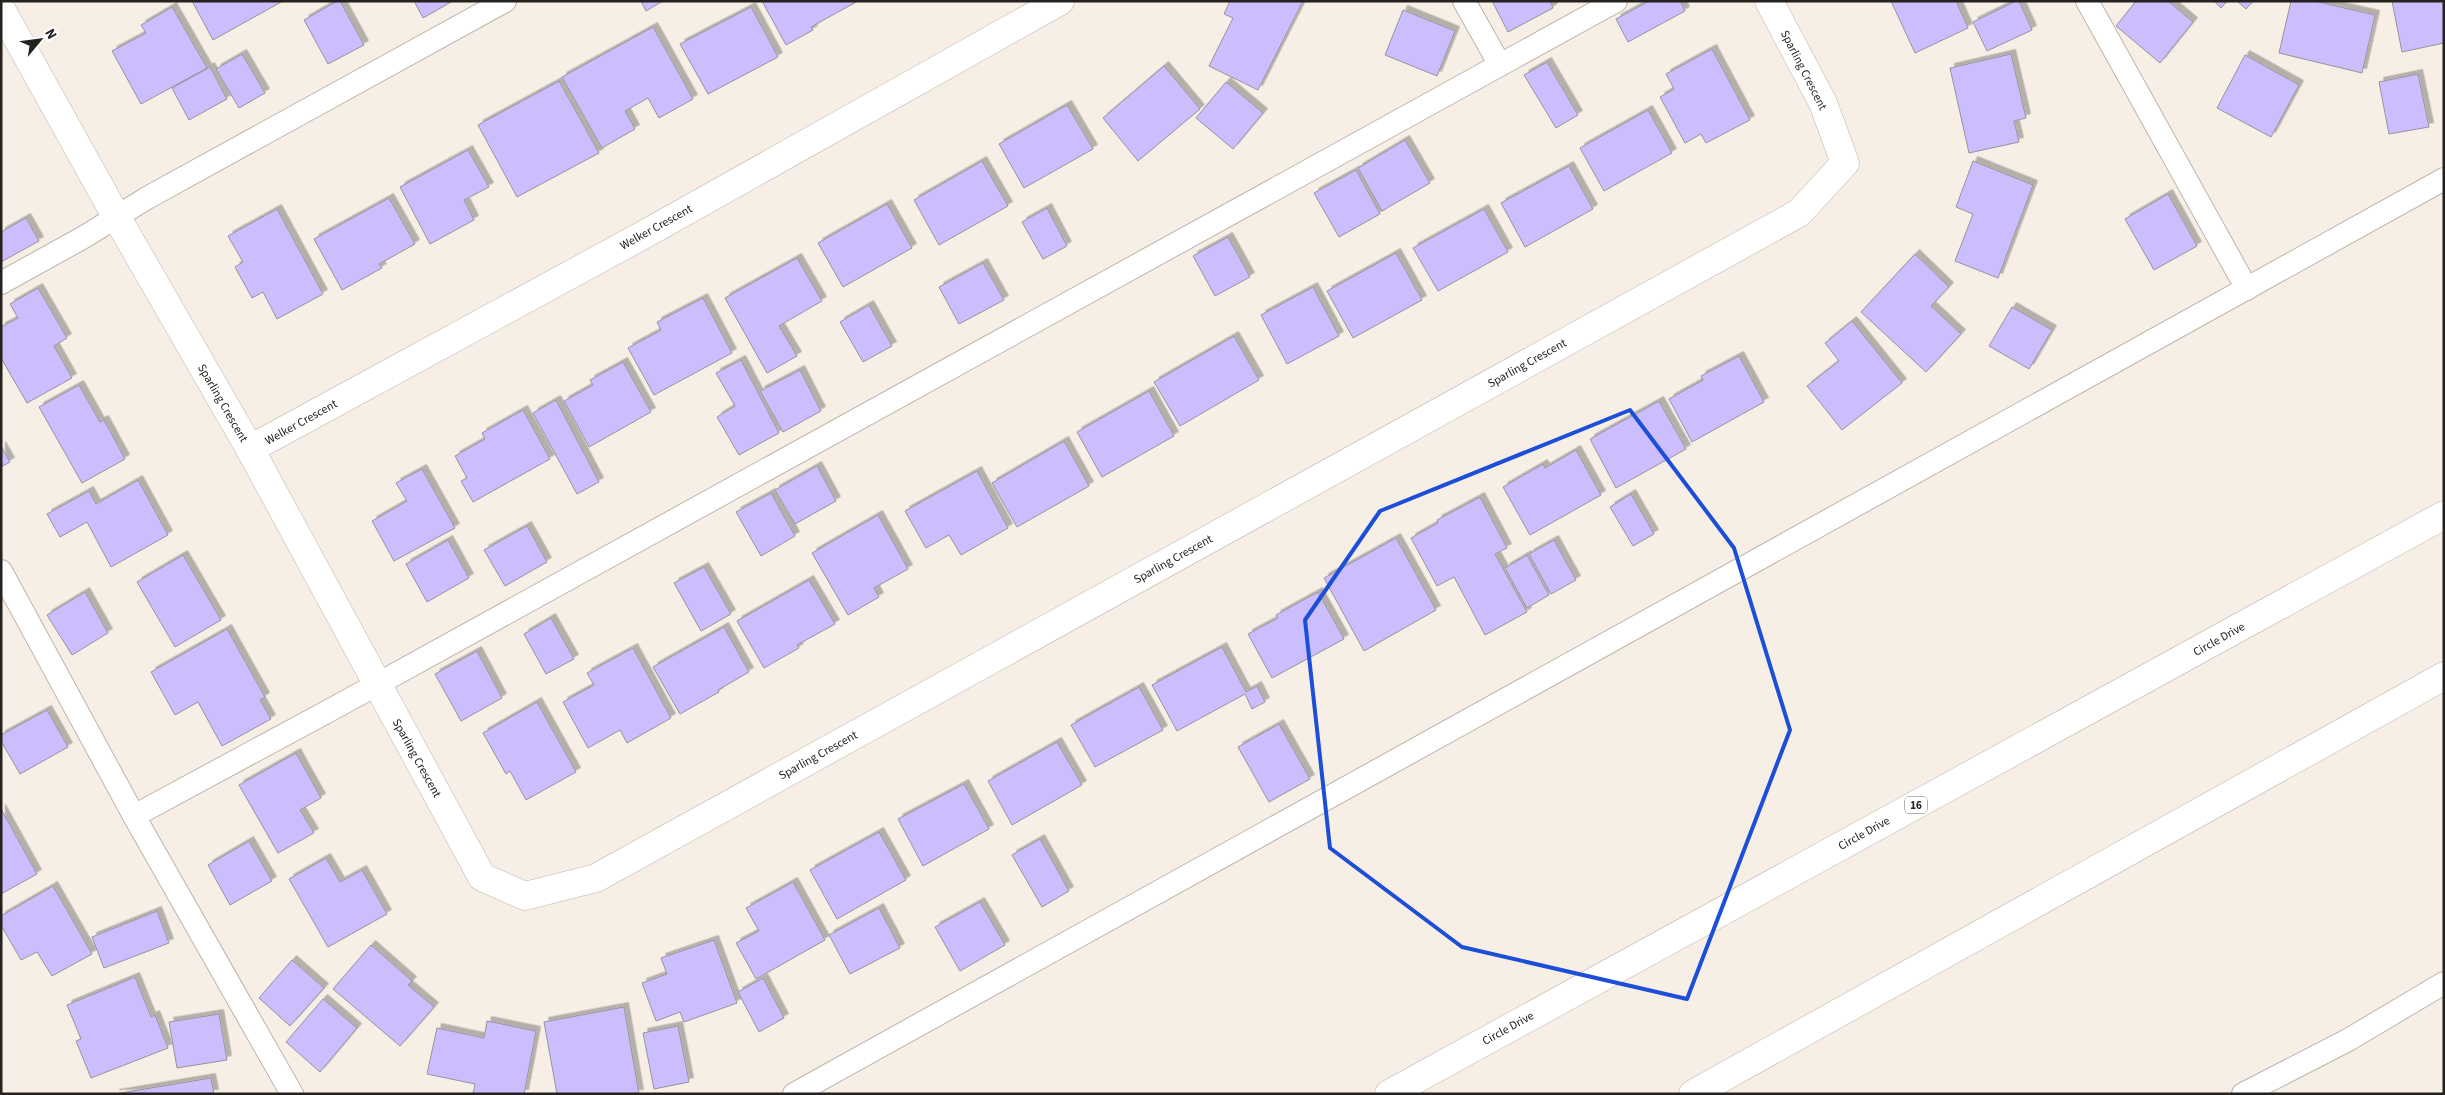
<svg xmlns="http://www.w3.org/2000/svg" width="2445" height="1095" viewBox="0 0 2445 1095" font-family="'Source Sans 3',sans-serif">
<defs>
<filter id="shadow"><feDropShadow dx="4.5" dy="-4.5" stdDeviation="0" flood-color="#0004"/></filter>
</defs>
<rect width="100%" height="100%" fill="#f7efe6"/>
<g fill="#cbbdfe" stroke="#94939d" filter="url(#shadow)">
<polygon points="192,1 283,1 213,40"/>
<polygon points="337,1 340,1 364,45 328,64 304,20"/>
<polygon points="414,1 453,1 423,18"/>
<polygon points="641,1 663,1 646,11"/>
<polygon points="762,1 858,1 811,27 813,30 786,45"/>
<polygon points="1230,1 1303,1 1258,90 1209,66 1233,18 1224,14"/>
<polygon points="1492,1 1550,1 1553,8 1508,32"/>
<polygon points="1649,1 1680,1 1685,11 1628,42 1616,19"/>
<polygon points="1891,1 1956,1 1968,28 1915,53"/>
<polygon points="2016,1 2019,1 2032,30 1987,51 1973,22"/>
<polygon points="2136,1 2168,1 2193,22 2160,63 2116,26"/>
<polygon points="2214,1 2227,1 2221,8"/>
<polygon points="2237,1 2253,1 2246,9"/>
<polygon points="2291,1 2314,1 2375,15 2362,73 2279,53"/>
<polygon points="2392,1 2444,1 2444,43 2402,52"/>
<polygon points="172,7 207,68 141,104 112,51 146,33 141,25"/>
<polygon points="751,7 778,57 708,94 680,44"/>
<polygon points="1403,10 1455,31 1437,76 1385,55"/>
<polygon points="653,27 693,99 659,118 648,98 625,111 635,129 602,148 562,77"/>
<polygon points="1712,49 1750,120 1706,143 1701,134 1685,143 1660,97 1674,89 1666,74"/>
<polygon points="242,54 265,93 239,108 216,69"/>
<polygon points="2011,54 2026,118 2014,121 2019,142 1969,153 1950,68"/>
<polygon points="2245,55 2299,85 2271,137 2217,108"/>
<polygon points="1547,62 1578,115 1556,128 1524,75"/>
<polygon points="1164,66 1200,109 1138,161 1103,118"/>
<polygon points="210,67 227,99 189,120 172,88"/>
<polygon points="2418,74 2429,127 2389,134 2379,82"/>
<polygon points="559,81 599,153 517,197 478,125"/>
<polygon points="1226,82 1263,113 1233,149 1196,118"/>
<polygon points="1067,105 1093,149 1024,188 999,144"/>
<polygon points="1648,110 1672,153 1604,191 1580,148"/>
<polygon points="1405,140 1430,183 1382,211 1358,168"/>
<polygon points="468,150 489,187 464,200 474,220 430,244 400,187"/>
<polygon points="982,161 1008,206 939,245 914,200"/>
<polygon points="1973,161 2033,185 1998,278 1955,261 1973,214 1956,207"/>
<polygon points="1569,166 1593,209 1525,247 1501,203"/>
<polygon points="1356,170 1380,214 1339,237 1314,193"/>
<polygon points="2168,194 2197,246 2154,270 2125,219"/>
<polygon points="389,198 415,244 379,264 382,268 342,290 314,239"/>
<polygon points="887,204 912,248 843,287 818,243"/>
<polygon points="1047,208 1067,246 1043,259 1022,222"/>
<polygon points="277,209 323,294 277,319 263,292 252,298 235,267 243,262 228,236"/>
<polygon points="1484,209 1508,252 1438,291 1413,248"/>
<polygon points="26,218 39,241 1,262 1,232"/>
<polygon points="1228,237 1250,277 1215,296 1193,256"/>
<polygon points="1396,253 1422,300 1353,338 1327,291"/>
<polygon points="1915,254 1949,287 1931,306 1961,334 1926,372 1861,312"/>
<polygon points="797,258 822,301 779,326 797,356 767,373 725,298"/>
<polygon points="983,263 1004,300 959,324 939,287"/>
<polygon points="1313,287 1339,336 1287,364 1261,315"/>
<polygon points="38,288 67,338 54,346 72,378 27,403 1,358 1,327 18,318 10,304"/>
<polygon points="703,298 732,353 654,395 628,348 661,330 657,322"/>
<polygon points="869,305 892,346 863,362 840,322"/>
<polygon points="2012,307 2052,330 2029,369 1989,346"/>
<polygon points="1852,321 1902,383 1842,430 1807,386 1839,361 1825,343"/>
<polygon points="1234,336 1259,380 1180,426 1154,382"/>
<polygon points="1739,356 1764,402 1692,442 1669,399 1703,380 1701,376"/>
<polygon points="741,360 779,433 739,455 717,417 735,406 716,373"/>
<polygon points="623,362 651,412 589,447 564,401 593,385 590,380"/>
<polygon points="800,370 821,411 783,432 760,391"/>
<polygon points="79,385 100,422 104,420 125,459 82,483 39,407"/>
<polygon points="1149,391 1174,436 1102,477 1077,432"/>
<polygon points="556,400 599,482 577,494 533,413"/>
<polygon points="1659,401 1686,449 1616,488 1590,439"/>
<polygon points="523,410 550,459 473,502 461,481 467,478 455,456 485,439 482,433"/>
<polygon points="1064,441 1089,486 1017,527 992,483"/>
<polygon points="1,446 10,462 1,467"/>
<polygon points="1576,450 1601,495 1530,535 1503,487 1543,464 1545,468"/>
<polygon points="817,466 836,501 795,524 775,490"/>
<polygon points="422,469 455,528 394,561 372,521 407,501 396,483"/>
<polygon points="977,471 1008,528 961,555 949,535 926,548 905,511"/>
<polygon points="138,480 168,535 111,567 87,522 60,537 47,514 89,491 96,504"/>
<polygon points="771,493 795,536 761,556 736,512"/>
<polygon points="1631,494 1654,534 1633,546 1610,507"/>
<polygon points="1480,497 1507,548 1495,554 1527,612 1485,635 1454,577 1437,586 1411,538 1438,523 1437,520"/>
<polygon points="878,515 908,569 874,588 879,597 848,615 812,553"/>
<polygon points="527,526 547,562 505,586 484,550"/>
<polygon points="1396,538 1436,610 1364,651 1324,578"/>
<polygon points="448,540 469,578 427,602 406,564"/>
<polygon points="1554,540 1576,580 1551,594 1529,554"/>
<polygon points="183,555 221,620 175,647 137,582"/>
<polygon points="1527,555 1549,595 1527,608 1505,568"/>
<polygon points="704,567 731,614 701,631 674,583"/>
<polygon points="809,580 835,624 797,645 799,648 764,668 737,621"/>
<polygon points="85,592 108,633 72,655 47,615"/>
<polygon points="1318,592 1344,639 1272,678 1248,634 1278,618 1276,615"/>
<polygon points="551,618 574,659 546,674 524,634"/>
<polygon points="724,627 749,672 718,690 719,692 680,714 653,667"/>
<polygon points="227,629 265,697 260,700 271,719 222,746 198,702 175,715 151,672"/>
<polygon points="1222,647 1246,692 1257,686 1265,702 1252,709 1245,694 1177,731 1152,685"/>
<polygon points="633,648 671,718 627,743 620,730 588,748 563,702 594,685 587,673"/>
<polygon points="477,651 502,698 461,721 435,674"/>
<polygon points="1139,687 1163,730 1095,767 1071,725"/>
<polygon points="537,702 576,772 526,800 510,771 506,774 483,733"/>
<polygon points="47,710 68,747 20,774 1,741 1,735"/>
<polygon points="1279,724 1310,779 1269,802 1238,747"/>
<polygon points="1057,742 1082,785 1012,825 988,781"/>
<polygon points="296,753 321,798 300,810 314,833 278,853 239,785"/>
<polygon points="964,784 989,829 923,866 898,819"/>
<polygon points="1,809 37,874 1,894"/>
<polygon points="879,832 906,880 837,919 810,870"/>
<polygon points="1040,839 1069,891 1042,907 1012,855"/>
<polygon points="249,841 272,881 230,905 208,865"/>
<polygon points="326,858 340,882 362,870 387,914 328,947 289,879"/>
<polygon points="793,882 825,940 756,979 736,943 759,931 746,908"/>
<polygon points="53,886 92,954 52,976 37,952 21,960 1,925 1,916"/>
<polygon points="980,902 1005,945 960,971 935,927"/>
<polygon points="879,908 900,948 850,974 829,935"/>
<polygon points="157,911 169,943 104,968 92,937"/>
<polygon points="714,940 737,1003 684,1022 680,1012 656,1021 642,983 667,974 661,958"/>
<polygon points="371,945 412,981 408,985 434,1007 400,1046 333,989"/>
<polygon points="292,960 324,988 290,1026 259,998"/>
<polygon points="135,977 151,1017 155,1015 168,1048 91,1078 76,1041 81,1039 67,1005"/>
<polygon points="763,978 784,1018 759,1032 738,992"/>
<polygon points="323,999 357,1028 320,1072 286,1042"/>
<polygon points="624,1007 639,1094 557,1094 544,1022"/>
<polygon points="219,1014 227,1060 177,1068 169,1022"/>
<polygon points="487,1021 536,1031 524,1094 473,1094 475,1084 427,1074 437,1028 484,1038"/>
<polygon points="678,1026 689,1082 654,1089 643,1033"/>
<polygon points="211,1078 214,1094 115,1094"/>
</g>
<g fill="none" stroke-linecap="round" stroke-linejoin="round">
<defs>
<g id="service">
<polyline points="1464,1 1500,65"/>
<polyline points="2087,1 2247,289"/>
<polyline points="1,283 84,237 147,198 505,1"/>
<polyline points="1,571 134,816 292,1094"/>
<polyline points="134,816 345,702 1616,1"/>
<polyline points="794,1094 2444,179"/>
<polyline points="2243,1094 2348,1040 2444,983"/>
</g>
<g id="minor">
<polyline points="1,9 116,216 250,449 482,877 525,896 596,878 1799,213 1845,163 1823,103 1769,1"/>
<polyline points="250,449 645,234 1060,1"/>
</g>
<g id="motorway">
<polyline points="1389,1094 2444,515"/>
<polyline points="1693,1094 2444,676"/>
</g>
</defs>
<use href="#service" stroke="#bdb5ac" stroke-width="24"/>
<use href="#minor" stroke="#bdb5ac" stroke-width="29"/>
<use href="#motorway" stroke="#bdb5ac" stroke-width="29"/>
<use href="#service" stroke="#fff" stroke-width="22"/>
<use href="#minor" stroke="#fff" stroke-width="28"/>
<use href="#motorway" stroke="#fff" stroke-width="28"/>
</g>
<path fill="none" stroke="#1d4ed8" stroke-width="4" stroke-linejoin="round" d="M 1630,410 L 1734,548 L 1790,730 L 1687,999 L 1462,947 L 1330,848 L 1305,620 L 1380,511 Z"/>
<g text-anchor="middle" stroke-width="4" stroke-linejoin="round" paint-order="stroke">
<rect fill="#fff" stroke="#666462" stroke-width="1" x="1905" y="796.5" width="22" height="17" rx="4"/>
<g font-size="11" font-weight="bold" fill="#24211e">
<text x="1916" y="809">16</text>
</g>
<g font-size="12" fill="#24211e" stroke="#fff">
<text transform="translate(1804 70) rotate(63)" y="4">Sparling Crescent</text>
<text transform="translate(656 227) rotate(-29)" y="4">Welker Crescent</text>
<text transform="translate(1527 363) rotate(-29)" y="4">Sparling Crescent</text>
<text transform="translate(223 403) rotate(60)" y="4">Sparling Crescent</text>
<text transform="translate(301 422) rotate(-29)" y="4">Welker Crescent</text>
<text transform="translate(1173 559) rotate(-29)" y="4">Sparling Crescent</text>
<text transform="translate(2219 639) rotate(-29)" y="4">Circle Drive</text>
<text transform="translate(818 755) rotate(-29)" y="4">Sparling Crescent</text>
<text transform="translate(417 758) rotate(61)" y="4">Sparling Crescent</text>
<text transform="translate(1864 833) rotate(-29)" y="4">Circle Drive</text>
<text transform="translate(1508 1028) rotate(-29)" y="4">Circle Drive</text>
</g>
</g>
<rect width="2445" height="1095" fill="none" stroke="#24211e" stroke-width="5"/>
<g transform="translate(40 40) rotate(61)" stroke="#ffffff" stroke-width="4" paint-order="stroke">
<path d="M0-4L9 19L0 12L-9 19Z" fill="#24211e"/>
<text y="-8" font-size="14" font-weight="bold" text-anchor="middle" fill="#24211e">N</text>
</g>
</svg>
